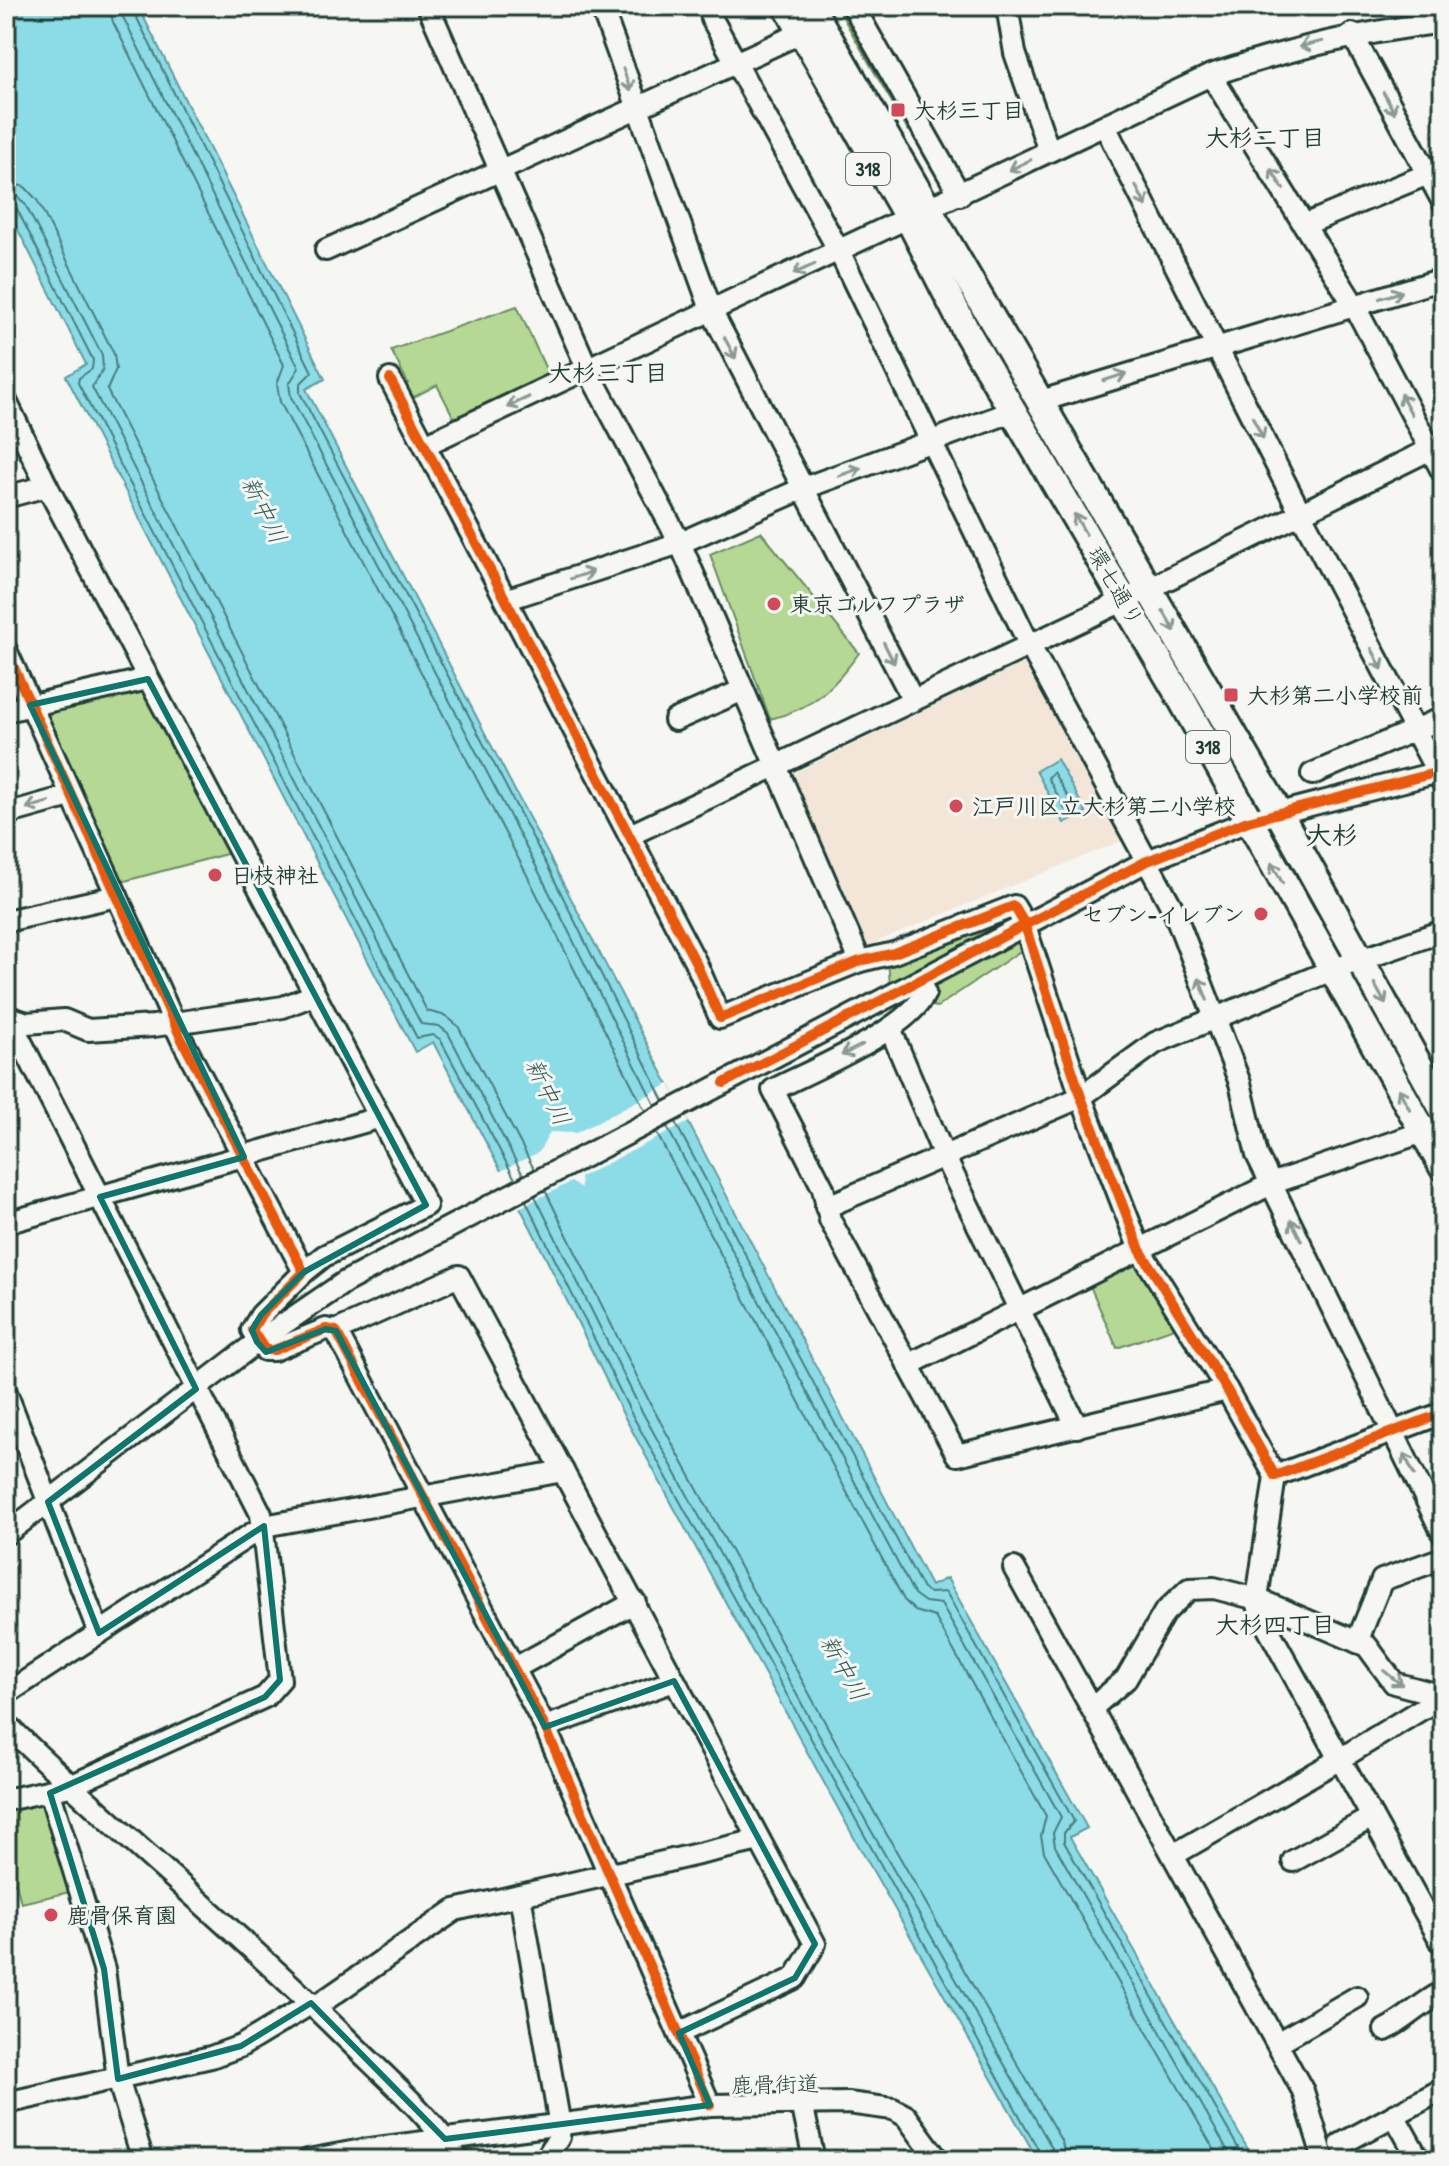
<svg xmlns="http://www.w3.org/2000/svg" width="1449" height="2166" viewBox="0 0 1449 2166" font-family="'Patrick Hand','Klee One',sans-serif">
<rect width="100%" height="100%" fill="#f6f6f2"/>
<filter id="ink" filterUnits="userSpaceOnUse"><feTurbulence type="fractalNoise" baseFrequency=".0125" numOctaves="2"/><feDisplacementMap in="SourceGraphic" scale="16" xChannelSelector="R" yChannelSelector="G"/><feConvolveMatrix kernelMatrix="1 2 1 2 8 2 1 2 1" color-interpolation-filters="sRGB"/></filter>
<g filter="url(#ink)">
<polygon fill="#f3e6d8" points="1024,662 1126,839 864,947 792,774"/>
<g fill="#b5d994" stroke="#6a8b64" stroke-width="2">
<polygon points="852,10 910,127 908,130 841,14"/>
<polygon points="517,306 550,378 455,420 437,385 410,399 403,386 408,383 391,350"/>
<path d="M 761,532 L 859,653 C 833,688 815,708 770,719 L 710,554 Z"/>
<polygon points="135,688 148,691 230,853 121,882 43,718 47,706"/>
<polygon points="1006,911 1015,922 890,985 888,960"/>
<polygon points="1017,941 1025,948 937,1007 926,1005 936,983 1005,944"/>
<polygon points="1140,1253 1183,1325 1117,1348 1087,1279"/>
<polygon points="42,1801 74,1891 21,1903 16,1883 6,1884 6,1808"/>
</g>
<g fill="#8cdce8" stroke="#609ca0" stroke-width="2">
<path d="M 6,6 L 138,6 L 325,379 L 306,389 C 515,788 719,1188 931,1586 L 947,1578 L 1087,1828 L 1070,1837 L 1254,2160 L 1038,2160 L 852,1834 L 623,1414 L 531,1228 L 433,1042 L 415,1052 L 66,376 L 86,364 L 6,206 Z"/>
<polygon points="1057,759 1086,812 1064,823 1036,771"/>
</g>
<polygon fill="#f6f6f2" points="669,1084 689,1122 580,1177 581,1188 571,1182 517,1209 497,1173 539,1152 550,1132 576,1133"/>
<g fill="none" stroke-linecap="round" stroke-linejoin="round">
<g stroke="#4b7d7c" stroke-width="2">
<polyline points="109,6 113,22 284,365 277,384 280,402 528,877 645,1111"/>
<polyline points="121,6 123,17 299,368 289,384 291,397 539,872 655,1105"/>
<polyline points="131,6 312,372 300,384 300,393 548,867 664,1101"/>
<polyline points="6,182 25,187 37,200 114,354 116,369 107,390 427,1011 446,1016 458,1026 534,1169"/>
<polyline points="6,194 17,196 25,204 102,355 103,369 92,387 421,1024 439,1026 448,1033 523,1175"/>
<polyline points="6,204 17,209 93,360 92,369 79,378 78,383 417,1038 433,1035 440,1039 515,1179"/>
<polygon points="1053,772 1073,805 1070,811 1065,809 1048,778"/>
<polyline points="675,1122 923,1589 930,1593 946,1592 1074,1821 1064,1833 1064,1842 1245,2160"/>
<polyline points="667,1127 914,1594 925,1602 941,1604 1061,1817 1053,1833 1055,1846 1233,2160"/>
<polyline points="656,1132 904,1600 915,1611 935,1617 1046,1816 1041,1836 1044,1852 1220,2160"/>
<polyline points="545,1190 649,1401 878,1819 1062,2142 1066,2160"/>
<polyline points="535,1196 639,1406 868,1825 1052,2148 1054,2160"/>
<polyline points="526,1201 630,1411 1044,2160"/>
</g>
<defs>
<g id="minor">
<polyline points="428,6 588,370 680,543 860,961"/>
<polyline points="601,6 712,312 913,700"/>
<polyline points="710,6 712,19 840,253 1029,644 1174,911 1240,1083 1257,1155 1443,1534"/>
<polyline points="853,6 960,195"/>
<polyline points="1007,6 1015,53 1049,151"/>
<polyline points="1352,34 1443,202"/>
<polyline points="1211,75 1354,305 1443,473"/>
<polyline points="1105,126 1301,514 1443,783"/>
<polyline points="1306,224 1428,174"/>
<polyline points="326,250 790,38"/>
<polyline points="390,379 696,963 720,1018 860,961 894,953 1014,906 1024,923 1081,1097 1140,1250 1227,1390 1275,1476 1443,1413"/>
<polyline points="6,401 47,486 426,1205 324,1256 304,1272"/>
<polyline points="1041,401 1443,279"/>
<path d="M 427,444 L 1211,75 C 1293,48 1357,33 1443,22"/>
<polyline points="6,497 47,486"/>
<polyline points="508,599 680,543 804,488 1014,411"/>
<polyline points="6,650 181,1038 304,1272 261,1315 252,1330 265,1350 274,1350 326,1329 336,1331 545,1727 710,2105"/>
<polyline points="6,711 148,679"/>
<polyline points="675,720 743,690"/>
<polyline points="1312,774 1443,718"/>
<polyline points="6,814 70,796"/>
<polyline points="630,835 1150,588 1443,443"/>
<polyline points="6,921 117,896"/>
<path d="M 920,983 L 925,993 C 909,1030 810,1071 773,1090 L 823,1188 L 830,1220 L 957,1455 L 1227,1390"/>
<polyline points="6,1016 27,1023 64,1020 88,1030 154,1026 283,1007 314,995"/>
<polyline points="890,1028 944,1156 1077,1427"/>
<polyline points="826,1207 1081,1097 1155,1043 1332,970 1443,931"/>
<polyline points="6,1223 378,1118"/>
<polyline points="336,1331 459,1276 815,1944 795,1978 679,2033"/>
<polyline points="908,1365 1273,1183 1423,1132"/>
<polyline points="6,1392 99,1633 6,1694"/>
<polyline points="6,1534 257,1342 345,1282 1145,862 1248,821 1443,771"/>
<polyline points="1014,1568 1303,2091 1324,2160"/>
<polyline points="99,1633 264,1526 563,1471"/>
<polyline points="1357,1642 1382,1580 1443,1558"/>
<polyline points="515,1668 635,1602"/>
<polyline points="1433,1695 1430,1704 1340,1759 1443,1945"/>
<polyline points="1092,1708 1126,1679 1164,1613 1189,1589 1214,1588 1257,1599 1367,1646 1394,1683 1443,1696"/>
<path d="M 6,1724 C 115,1831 234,1927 343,2035 C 383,2075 428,2112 459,2160"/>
<polyline points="545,1727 674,1681"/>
<polyline points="50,1793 104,1969 118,2079 143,2160"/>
<polyline points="6,1800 70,1786 265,1697 280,1680 261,1514 8,1016"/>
<polyline points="1175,1854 1340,1759 1260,1614 1257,1599 1275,1476"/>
<polyline points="1293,1861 1372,1817"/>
<polyline points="520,1895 560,2126 559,2137 545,2160"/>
<polyline points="315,2007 455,1910 759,1840"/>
<path d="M 1385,2030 C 1407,2019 1421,2003 1443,1992"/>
<polyline points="1277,2043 1357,1997"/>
<polyline points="6,2103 211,2057 241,2046 312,2003"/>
<polyline points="802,2103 814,2160"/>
<polyline points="1394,2115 1419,2160"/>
<polyline points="1341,2144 1443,2089"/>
<polyline points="308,2160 362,2150 710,2105 848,2103 893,2109 906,2116 938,2160"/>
</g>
<g id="major">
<polyline points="787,6 909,219 966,331 1182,700 1443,1167"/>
<polyline points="810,6 1279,813 1443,1109"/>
</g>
</defs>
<use href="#minor" stroke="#1f3d34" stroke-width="26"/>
<use href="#major" stroke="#1f3d34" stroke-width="32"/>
<use href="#minor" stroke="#f6f6f2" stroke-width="20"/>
<use href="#major" stroke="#f6f6f2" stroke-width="26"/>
<defs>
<g id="cycleway">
<polyline points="390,379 696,963 720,1018 860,961 894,953 1014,906 1024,923 1081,1097 1140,1250 1227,1390 1275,1476 1443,1413"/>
<polyline points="6,650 181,1038 304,1272 261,1315 252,1330 265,1350 274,1350 326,1329 336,1331 545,1727 710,2105"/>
<polyline points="724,1083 1145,862 1248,821 1443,771"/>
</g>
</defs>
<use href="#cycleway" stroke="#f6f6f2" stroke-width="15"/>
<use href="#cycleway" stroke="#e8590c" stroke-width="10"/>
</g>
<defs><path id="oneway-shaft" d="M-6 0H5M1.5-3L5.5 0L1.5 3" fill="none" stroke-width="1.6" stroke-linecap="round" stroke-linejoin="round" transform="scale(2)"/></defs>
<g stroke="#8a9a93">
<use href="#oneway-shaft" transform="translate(1311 44) rotate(167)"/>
<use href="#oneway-shaft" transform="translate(627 80) rotate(71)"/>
<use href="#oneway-shaft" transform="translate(1389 103) rotate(62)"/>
<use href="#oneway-shaft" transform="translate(1020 165) rotate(154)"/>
<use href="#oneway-shaft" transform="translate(1277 179) rotate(-123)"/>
<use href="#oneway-shaft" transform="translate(1141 196) rotate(63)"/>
<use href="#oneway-shaft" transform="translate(804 269) rotate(155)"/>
<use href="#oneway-shaft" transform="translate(1391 295) rotate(-17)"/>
<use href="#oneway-shaft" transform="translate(730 348) rotate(62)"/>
<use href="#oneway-shaft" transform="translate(1115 377) rotate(-18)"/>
<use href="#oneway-shaft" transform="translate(518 402) rotate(155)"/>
<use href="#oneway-shaft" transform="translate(1406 404) rotate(-118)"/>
<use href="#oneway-shaft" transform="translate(1258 428) rotate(63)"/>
<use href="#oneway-shaft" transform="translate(850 472) rotate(-20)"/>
<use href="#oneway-shaft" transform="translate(1080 524) rotate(-120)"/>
<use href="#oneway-shaft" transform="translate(582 575) rotate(-18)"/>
<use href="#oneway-shaft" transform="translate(1169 621) rotate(60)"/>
<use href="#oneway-shaft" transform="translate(889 653) rotate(63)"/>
<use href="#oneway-shaft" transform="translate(1377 659) rotate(63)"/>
<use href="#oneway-shaft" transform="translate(38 805) rotate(164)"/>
<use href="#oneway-shaft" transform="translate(1277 873) rotate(-119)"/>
<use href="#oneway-shaft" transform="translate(1203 989) rotate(-111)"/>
<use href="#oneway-shaft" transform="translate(1380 994) rotate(61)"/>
<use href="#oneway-shaft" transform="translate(852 1050) rotate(153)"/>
<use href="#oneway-shaft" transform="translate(1404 1099) rotate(-119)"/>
<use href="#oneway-shaft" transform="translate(1296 1230) rotate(-116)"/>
<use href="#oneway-shaft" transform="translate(1409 1464) rotate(-116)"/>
<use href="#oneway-shaft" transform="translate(1393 1678) rotate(38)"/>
</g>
</g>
<path fill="none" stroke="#0f766e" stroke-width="6" stroke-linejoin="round" d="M 148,679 L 426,1205 L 304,1272 L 261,1315 L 252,1330 L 257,1342 L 266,1352 L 326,1329 L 336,1331 L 545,1727 L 674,1681 L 815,1944 L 795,1978 L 679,2033 L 710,2105 L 445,2139 L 311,2003 L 241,2046 L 118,2079 L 104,1969 L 50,1793 L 265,1697 L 280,1680 L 264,1526 L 99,1633 L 48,1502 L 196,1389 L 100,1197 L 244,1157 L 30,705 Z"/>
<g fill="#d1495b" stroke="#f6f6f2" stroke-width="3">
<rect x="890" y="102" width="16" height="16" rx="4"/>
<circle cx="774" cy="604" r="8"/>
<rect x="1223" y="687" width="16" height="16" rx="4"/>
<circle cx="956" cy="806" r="8"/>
<circle cx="215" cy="875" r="8"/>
<circle cx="1261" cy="914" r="8"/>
<circle cx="51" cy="1915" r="8"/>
</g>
<g text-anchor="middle" stroke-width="6" stroke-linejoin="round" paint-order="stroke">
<g fill="#f6f6f2" stroke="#60746d" stroke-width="2">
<rect x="846" y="153" width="44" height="32" rx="6"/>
<rect x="1186" y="731" width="44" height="32" rx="6"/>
</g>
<g font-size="20" font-weight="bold" fill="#1f3d34">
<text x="868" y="176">318</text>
<text x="1208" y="754">318</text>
</g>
<g font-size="22" font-weight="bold" fill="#1f3d34" stroke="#f6f6f2" text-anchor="start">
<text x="914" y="118">大杉三丁目</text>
<text x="790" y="612">東京ゴルフプラザ</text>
<text x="1247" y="703">大杉第二小学校前</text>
<text x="972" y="814">江戸川区立大杉第二小学校</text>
<text x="231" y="883">日枝神社</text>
<text x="1245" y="922" text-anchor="end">セブン-イレブン</text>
<text x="67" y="1923">鹿骨保育園</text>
</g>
<g font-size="22" fill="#1f3d34" stroke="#f6f6f2">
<text transform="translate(1116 586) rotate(60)" y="8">環七通り</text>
<text transform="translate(775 2084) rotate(-1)" y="8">鹿骨街道</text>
</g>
<g font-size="24" font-weight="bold" fill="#1f3d34" stroke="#f6f6f2">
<text x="1265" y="146">大杉二丁目</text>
<text x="608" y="381">大杉三丁目</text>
<text x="1275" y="1633">大杉四丁目</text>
</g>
<g font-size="24" font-style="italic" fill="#355d58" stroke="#f6f6f2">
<text transform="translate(264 510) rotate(64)" y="8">新中川</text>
<text transform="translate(548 1092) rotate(64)" y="8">新中川</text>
<text transform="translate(844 1668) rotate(61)" y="8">新中川</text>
</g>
<g font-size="26" font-weight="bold" fill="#1f3d34" stroke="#f6f6f2">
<text x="1332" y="844">大杉</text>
</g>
</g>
<rect width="1449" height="2166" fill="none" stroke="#f6f6f2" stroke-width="32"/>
<rect x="16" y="16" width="1417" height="2134" fill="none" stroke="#1f3d34" stroke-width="3" filter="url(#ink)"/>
</svg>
